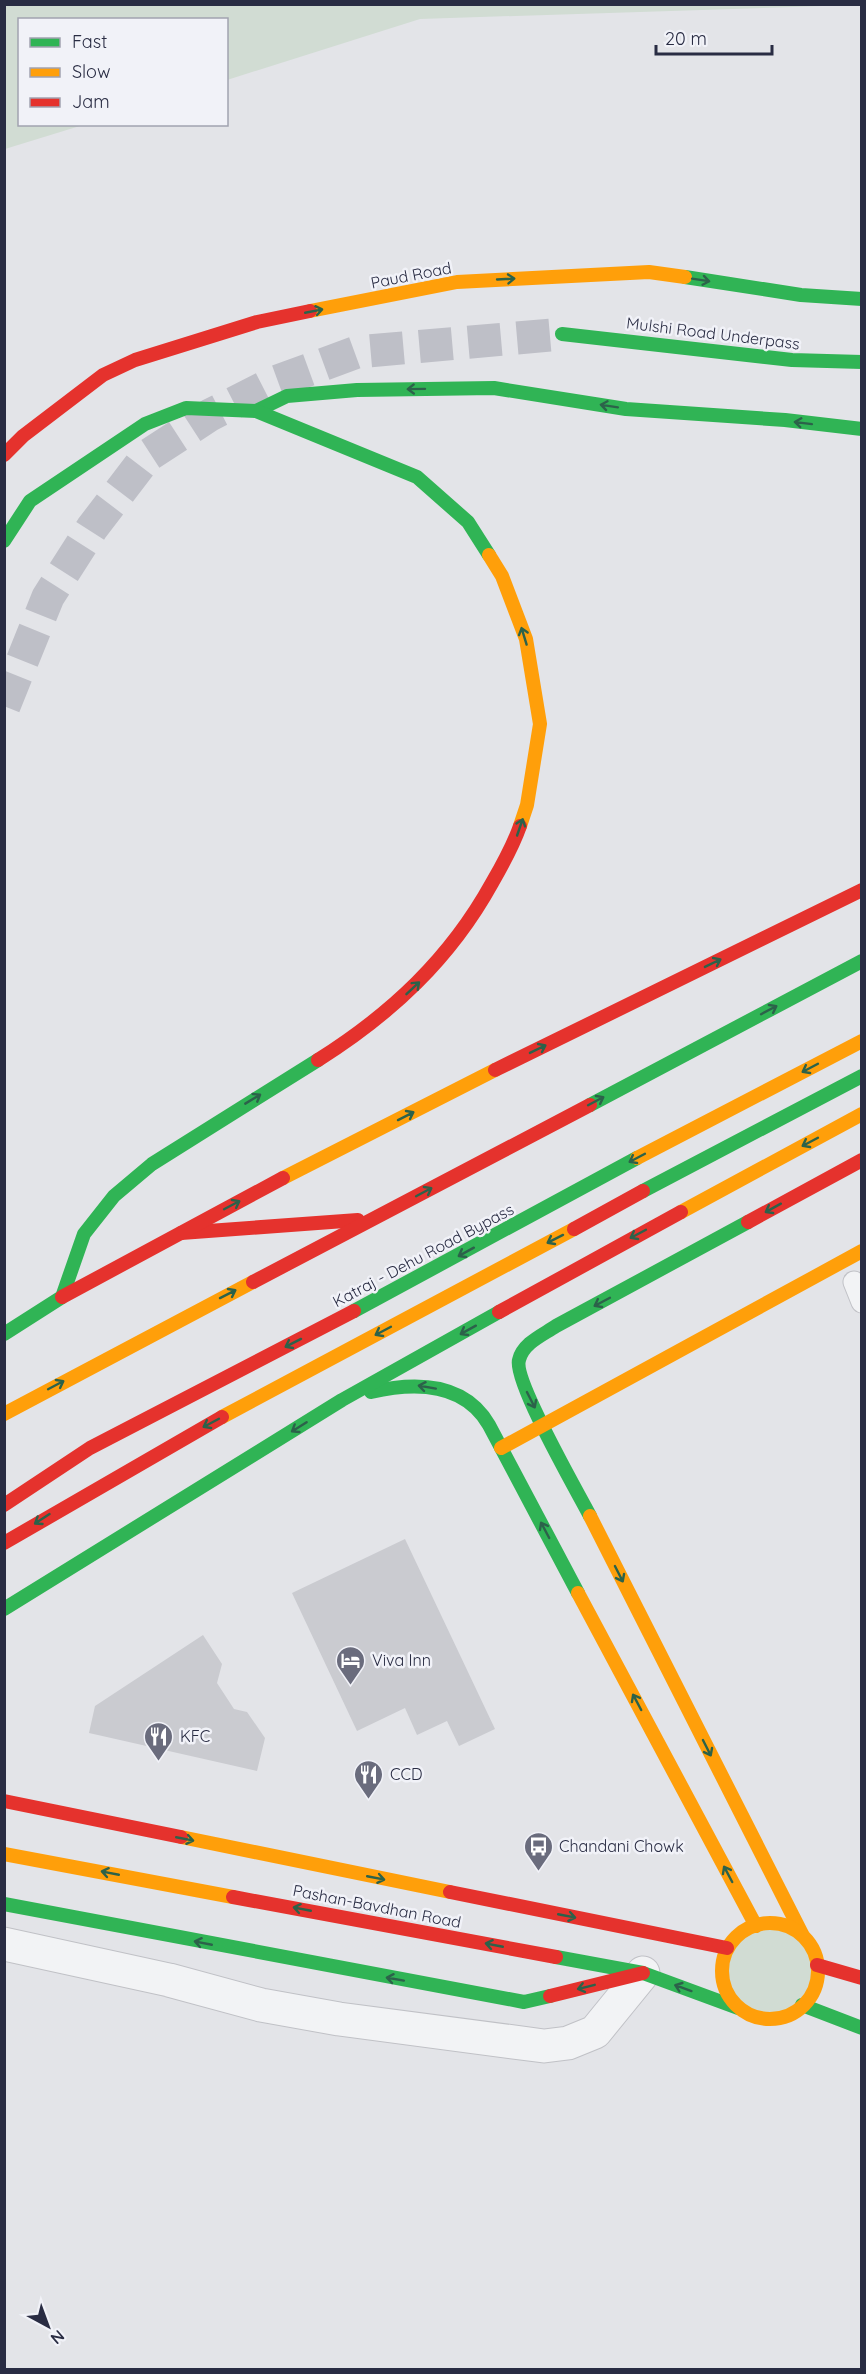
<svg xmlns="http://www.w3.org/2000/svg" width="866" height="2374" viewBox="0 0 866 2374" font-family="Quicksand,sans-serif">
<rect width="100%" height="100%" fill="#e3e4e8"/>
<g fill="#d1dcd3">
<polygon points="5,4 853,4 853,5 420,19 227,80 226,20 20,20 20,124 83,125 5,149"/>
<circle cx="770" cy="1971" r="43"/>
</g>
<g fill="#cacbd0">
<polygon points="405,1539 495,1729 459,1746 447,1721 417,1735 405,1708 357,1731 292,1593"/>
<polygon points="203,1635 222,1664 217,1683 234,1709 247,1712 265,1738 257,1771 89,1733 95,1706"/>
</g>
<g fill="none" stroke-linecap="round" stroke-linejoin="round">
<polyline stroke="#bebfc7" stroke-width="33" stroke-dasharray="33 16" stroke-linecap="butt" points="4,706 48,597 92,528 147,456 210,415 275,382 357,352 562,334"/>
<defs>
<polyline id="lane" points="854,1282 862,1302"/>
<polyline id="street" points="4,1944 169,1980 261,2005 339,2019 544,2046 568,2043 595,2032 643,1973"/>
</defs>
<use href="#lane" stroke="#c0c1c6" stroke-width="23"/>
<use href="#street" stroke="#c0c1c6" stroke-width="35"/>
<use href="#lane" stroke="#f2f3f5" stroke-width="21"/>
<use href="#street" stroke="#f2f3f5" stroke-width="33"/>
<g stroke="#30b455" stroke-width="14">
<polyline points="685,277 801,295 862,299"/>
<polyline points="562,334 792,360 862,362"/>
<polyline points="256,411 287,396 357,390 494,388 626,409 785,420 862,429"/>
<polyline points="4,541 30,501 145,424 186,408 256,411 417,477 468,522 489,555"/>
<polyline points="590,1105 862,961"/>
<polyline points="643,1191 862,1076"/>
<polyline points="354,1311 637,1158"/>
<polyline points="4,1334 62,1297 84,1234 114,1196 152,1164 318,1060"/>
<path d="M 371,1392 C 415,1382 464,1382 489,1425 L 578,1593"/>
<path d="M 590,1516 C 577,1491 513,1380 519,1360 C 523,1343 543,1335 556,1326 L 748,1222"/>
<polyline points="4,1609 342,1400 499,1312"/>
<polyline points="4,1904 524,2002 550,1996"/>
<polyline points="556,1957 643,1973 738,2008"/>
<polyline points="802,2005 862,2028"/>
</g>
<g stroke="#ff9f0a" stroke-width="14">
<polyline points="310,311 457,282 649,272 685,277"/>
<polyline points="489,555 502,576 526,639 540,724 527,805 520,826"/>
<polyline points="637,1158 862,1041"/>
<polyline points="283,1178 495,1070"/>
<polyline points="681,1212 862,1114"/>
<polyline points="4,1414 253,1282"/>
<polyline points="222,1417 574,1229"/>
<polyline points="501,1448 862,1251"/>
<polyline points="590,1516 802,1934"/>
<polyline points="578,1593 756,1926"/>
<polyline points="181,1837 450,1892"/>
<polyline points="4,1854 233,1897"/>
<circle cx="770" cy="1971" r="48"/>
</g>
<g stroke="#e5322d" stroke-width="14">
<polyline points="4,455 23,436 103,375 135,360 257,322 310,311"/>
<path d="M 318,1060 C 391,1014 450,959 492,883 C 503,864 513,846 520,826"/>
<polyline points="495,1070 862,890"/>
<polyline points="748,1222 862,1160"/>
<polyline points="574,1229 643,1191"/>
<polyline points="181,1233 358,1220"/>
<polyline points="253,1282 590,1105"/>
<polyline points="62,1297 283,1178"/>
<polyline points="499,1312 681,1212"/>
<polyline points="4,1505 90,1448 354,1311"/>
<polyline points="4,1543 222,1417"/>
<polyline points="4,1801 181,1837"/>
<polyline points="450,1892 727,1948"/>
<polyline points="233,1897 556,1957"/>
<polyline points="817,1965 862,1978"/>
<polyline points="550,1996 643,1973"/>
</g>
</g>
<defs><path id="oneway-shaft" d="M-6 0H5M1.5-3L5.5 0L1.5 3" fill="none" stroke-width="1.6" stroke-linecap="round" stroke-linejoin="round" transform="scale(1.5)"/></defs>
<g stroke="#2c624a">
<use href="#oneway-shaft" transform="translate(506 279) rotate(-3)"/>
<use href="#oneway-shaft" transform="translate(701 280) rotate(9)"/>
<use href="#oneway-shaft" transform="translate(314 311) rotate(-11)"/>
<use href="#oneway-shaft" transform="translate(416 389) rotate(179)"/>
<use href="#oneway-shaft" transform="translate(609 406) rotate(-171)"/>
<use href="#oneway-shaft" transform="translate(803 423) rotate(-173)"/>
<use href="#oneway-shaft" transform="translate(524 636) rotate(-107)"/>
<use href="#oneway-shaft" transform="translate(520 827) rotate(-71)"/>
<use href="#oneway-shaft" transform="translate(713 963) rotate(-26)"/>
<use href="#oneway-shaft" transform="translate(413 988) rotate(-43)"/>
<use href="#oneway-shaft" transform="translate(769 1010) rotate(-28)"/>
<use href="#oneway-shaft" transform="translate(538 1049) rotate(-26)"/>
<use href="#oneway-shaft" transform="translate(810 1068) rotate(152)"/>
<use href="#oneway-shaft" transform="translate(253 1099) rotate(-31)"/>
<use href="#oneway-shaft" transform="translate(596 1101) rotate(-28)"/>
<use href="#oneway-shaft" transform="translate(406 1116) rotate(-27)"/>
<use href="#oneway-shaft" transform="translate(810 1142) rotate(152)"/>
<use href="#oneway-shaft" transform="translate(637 1158) rotate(152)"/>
<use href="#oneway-shaft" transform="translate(424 1192) rotate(-28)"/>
<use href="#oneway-shaft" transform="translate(232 1205) rotate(-28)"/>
<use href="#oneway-shaft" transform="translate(773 1208) rotate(151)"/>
<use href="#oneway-shaft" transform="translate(638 1234) rotate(152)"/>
<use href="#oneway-shaft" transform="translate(555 1239) rotate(153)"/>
<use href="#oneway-shaft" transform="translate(466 1252) rotate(151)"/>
<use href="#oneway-shaft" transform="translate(228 1294) rotate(-27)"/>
<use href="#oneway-shaft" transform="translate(602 1302) rotate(152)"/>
<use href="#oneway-shaft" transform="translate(468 1330) rotate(151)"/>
<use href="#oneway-shaft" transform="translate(383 1331) rotate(152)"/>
<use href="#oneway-shaft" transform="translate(293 1343) rotate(153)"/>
<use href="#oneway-shaft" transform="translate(56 1385) rotate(-28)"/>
<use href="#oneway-shaft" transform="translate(427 1387) rotate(-170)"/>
<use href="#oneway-shaft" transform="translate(531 1400) rotate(63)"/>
<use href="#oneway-shaft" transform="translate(211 1423) rotate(152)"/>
<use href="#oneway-shaft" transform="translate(299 1427) rotate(148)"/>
<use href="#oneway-shaft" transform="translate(42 1519) rotate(147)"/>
<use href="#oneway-shaft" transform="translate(545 1530) rotate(-118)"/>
<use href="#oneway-shaft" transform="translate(619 1574) rotate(63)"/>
<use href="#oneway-shaft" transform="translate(637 1702) rotate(-118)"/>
<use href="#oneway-shaft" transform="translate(707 1748) rotate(63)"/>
<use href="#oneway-shaft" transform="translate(185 1839) rotate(11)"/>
<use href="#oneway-shaft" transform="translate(110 1873) rotate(-169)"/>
<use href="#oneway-shaft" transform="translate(728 1874) rotate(-118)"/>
<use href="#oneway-shaft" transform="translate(376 1878) rotate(11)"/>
<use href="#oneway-shaft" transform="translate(302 1909) rotate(-169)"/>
<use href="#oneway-shaft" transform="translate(567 1916) rotate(11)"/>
<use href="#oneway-shaft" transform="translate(203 1943) rotate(-169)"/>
<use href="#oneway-shaft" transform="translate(494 1945) rotate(-169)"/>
<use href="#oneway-shaft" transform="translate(395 1979) rotate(-170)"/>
<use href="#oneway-shaft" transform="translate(586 1987) rotate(166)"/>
<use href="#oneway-shaft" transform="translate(683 1988) rotate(-160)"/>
</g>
<defs>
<symbol id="hotel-pin" viewBox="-11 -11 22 30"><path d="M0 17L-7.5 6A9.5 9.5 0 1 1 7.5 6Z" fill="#6a6c7d" stroke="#f1f2f8"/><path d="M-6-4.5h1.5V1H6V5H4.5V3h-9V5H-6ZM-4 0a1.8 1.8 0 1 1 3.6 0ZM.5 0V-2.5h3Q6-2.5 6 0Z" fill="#fff"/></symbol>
<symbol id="restaurant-pin" viewBox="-11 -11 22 30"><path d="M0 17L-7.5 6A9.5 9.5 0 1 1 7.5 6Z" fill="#6a6c7d" stroke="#f1f2f8"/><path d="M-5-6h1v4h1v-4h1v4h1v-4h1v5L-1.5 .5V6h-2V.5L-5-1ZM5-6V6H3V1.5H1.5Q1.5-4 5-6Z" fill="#fff"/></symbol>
<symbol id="bus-pin" viewBox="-11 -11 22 30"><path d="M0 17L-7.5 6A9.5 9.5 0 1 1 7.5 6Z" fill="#6a6c7d" stroke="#f1f2f8"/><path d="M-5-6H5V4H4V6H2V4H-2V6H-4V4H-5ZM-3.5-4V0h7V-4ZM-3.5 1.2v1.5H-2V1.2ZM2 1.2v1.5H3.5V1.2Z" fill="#fff"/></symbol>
</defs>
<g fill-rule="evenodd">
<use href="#hotel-pin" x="334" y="1644" width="33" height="45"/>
<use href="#restaurant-pin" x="142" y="1720" width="33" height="45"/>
<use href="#restaurant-pin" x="352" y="1758" width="33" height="45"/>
<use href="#bus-pin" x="522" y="1830" width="33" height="45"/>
</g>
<g text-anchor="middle" stroke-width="5" stroke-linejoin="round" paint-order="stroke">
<g font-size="16" fill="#292c43" stroke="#f1f2f8">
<text transform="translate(411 275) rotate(-11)" y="6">Paud Road</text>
<text transform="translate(713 333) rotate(7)" y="6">Mulshi Road Underpass</text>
<text transform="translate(423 1255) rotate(-28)" y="6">Katraj - Dehu Road Bypass</text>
<text transform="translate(377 1906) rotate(11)" y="6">Pashan-Bavdhan Road</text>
</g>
<g font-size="16" fill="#292c43" stroke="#f1f2f8" text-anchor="start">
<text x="372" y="1666">Viva Inn</text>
<text x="180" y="1742">KFC</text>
<text x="390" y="1780">CCD</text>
<text x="559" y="1852">Chandani Chowk</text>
</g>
</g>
<rect width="866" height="2374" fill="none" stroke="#292c43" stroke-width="12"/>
<rect x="18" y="18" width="210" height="108" fill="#f1f2f8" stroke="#a1a3b0" stroke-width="1.5"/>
<rect x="30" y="38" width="30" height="9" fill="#30b455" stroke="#a1a3b0" stroke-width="1.5"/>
<text x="72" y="48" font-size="18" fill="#292c43">Fast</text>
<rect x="30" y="68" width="30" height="9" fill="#ff9f0a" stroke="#a1a3b0" stroke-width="1.5"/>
<text x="72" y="78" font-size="18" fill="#292c43">Slow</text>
<rect x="30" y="98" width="30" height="9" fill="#e5322d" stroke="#a1a3b0" stroke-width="1.5"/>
<text x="72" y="108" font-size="18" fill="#292c43">Jam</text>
<g transform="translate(48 2326) rotate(139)" stroke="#f1f2f8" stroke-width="4.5" paint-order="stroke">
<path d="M0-4.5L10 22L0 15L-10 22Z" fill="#292c43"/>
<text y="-9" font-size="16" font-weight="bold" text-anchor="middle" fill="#292c43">N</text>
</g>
<path d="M656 45v9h116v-9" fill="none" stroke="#292c43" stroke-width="3"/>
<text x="665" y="45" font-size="18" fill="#292c43" stroke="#f1f2f8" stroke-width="4.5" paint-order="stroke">20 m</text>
</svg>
